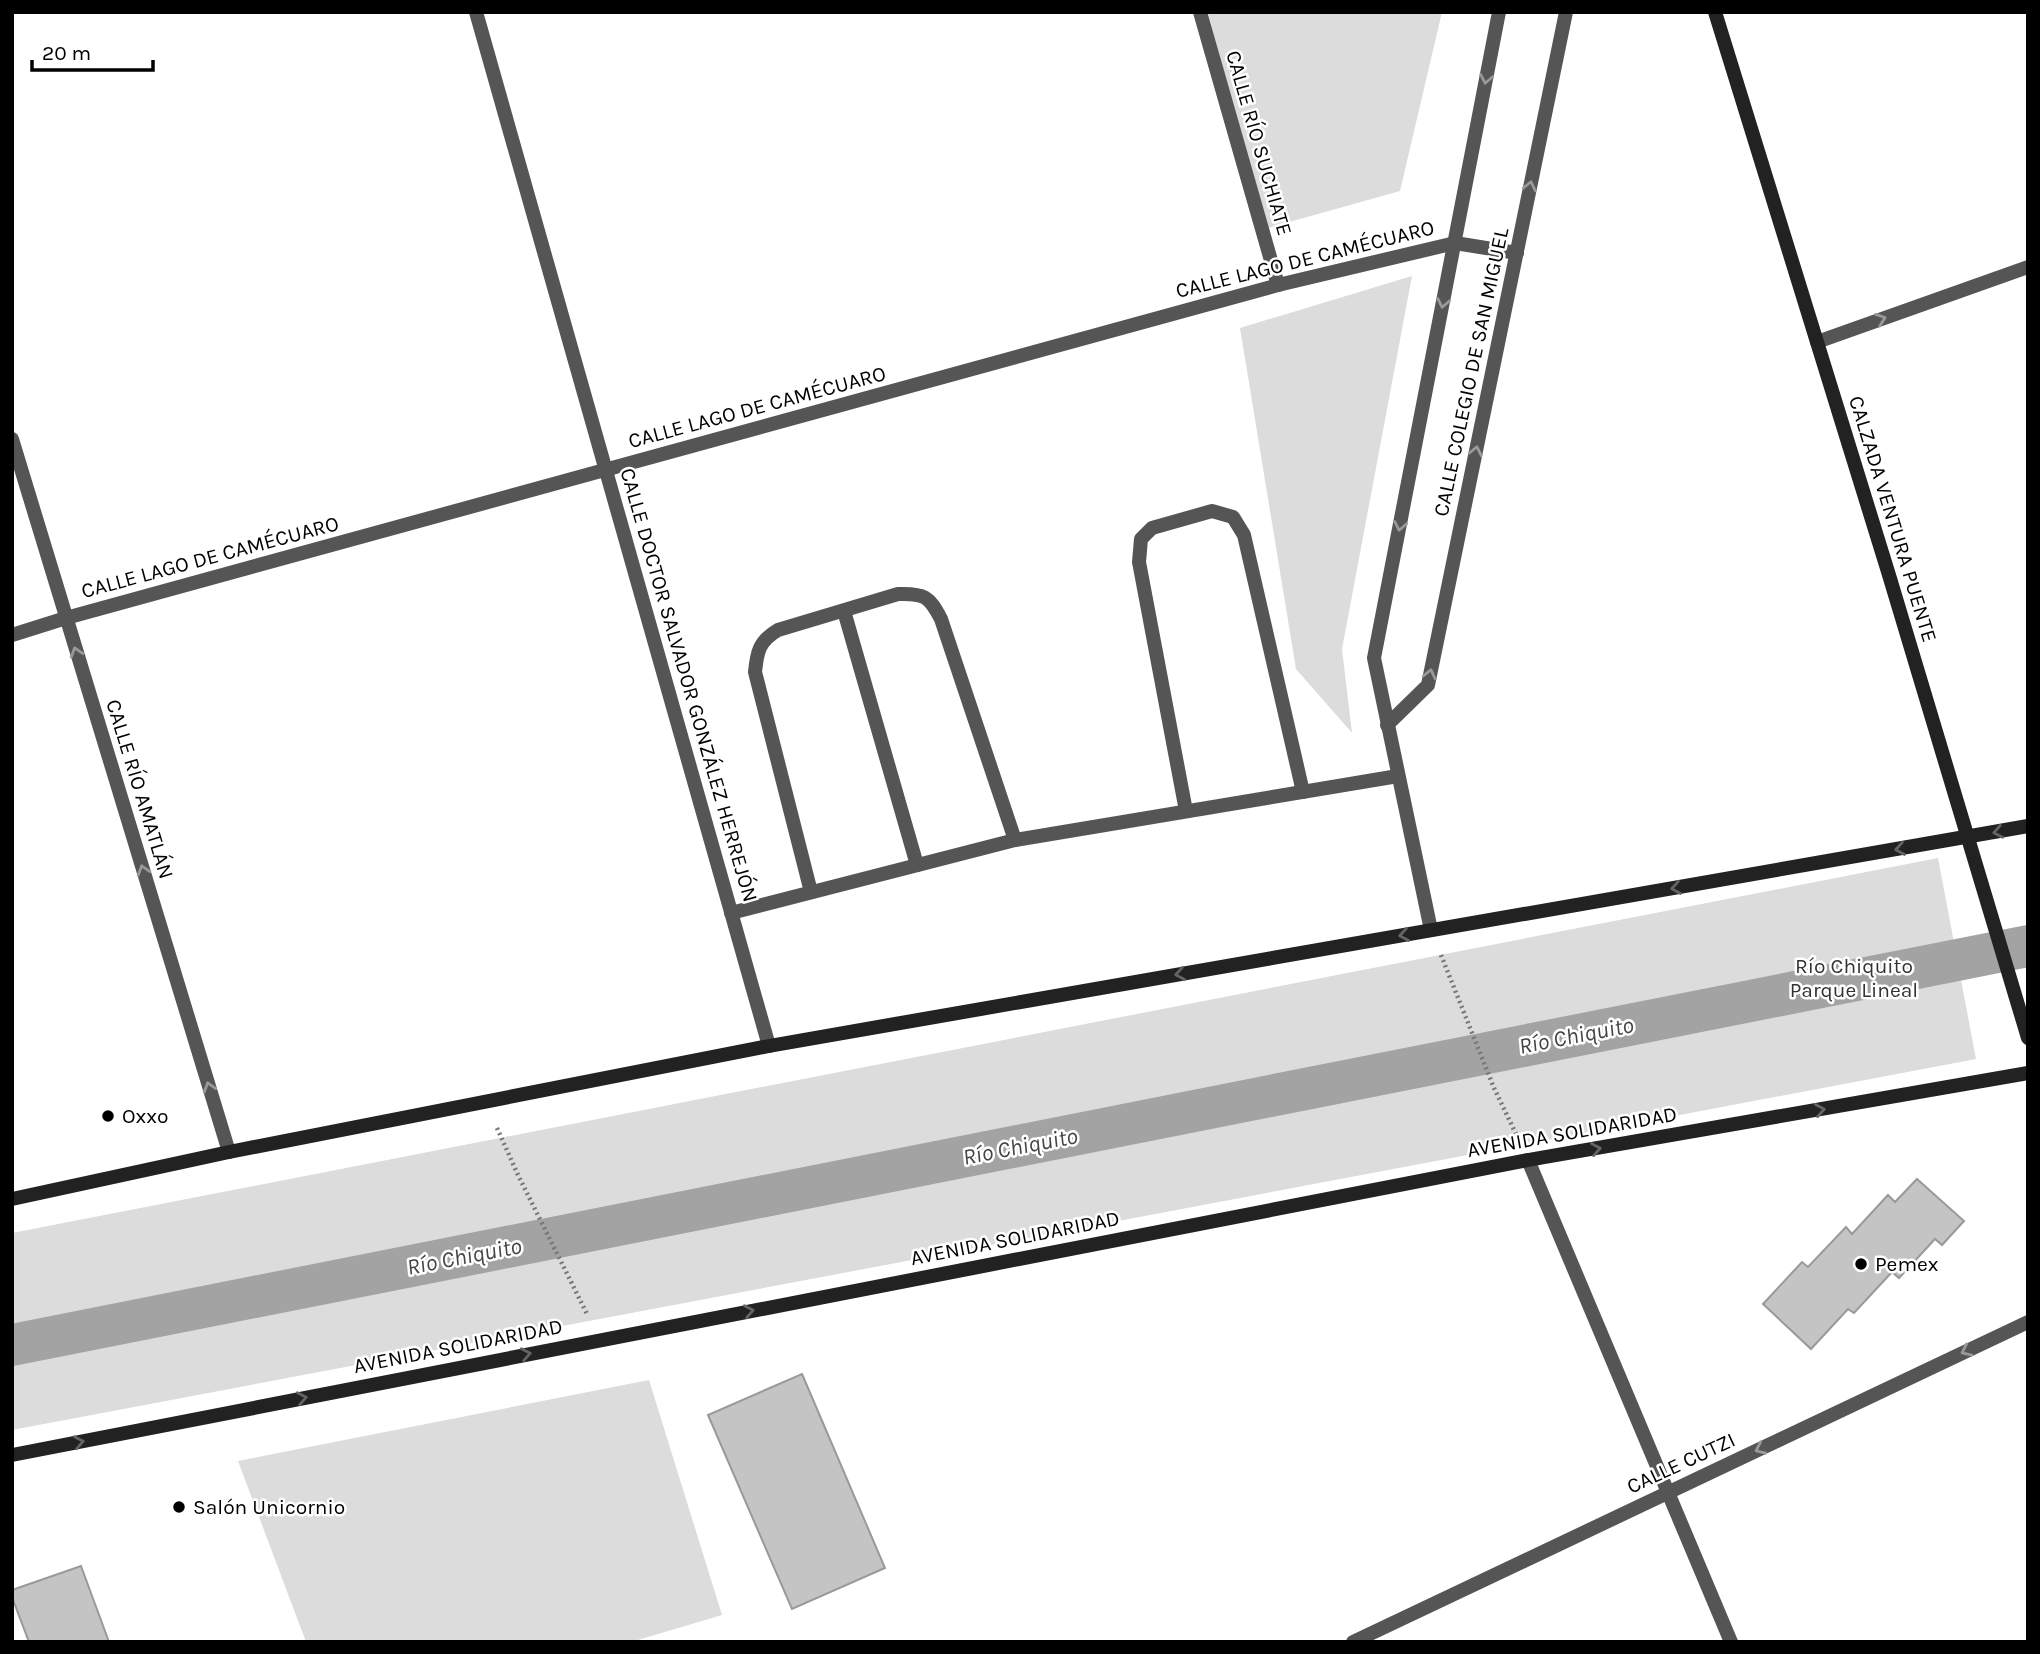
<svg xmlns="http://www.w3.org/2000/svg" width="2040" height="1654" viewBox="0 0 2040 1654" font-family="Karla,sans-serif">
<rect width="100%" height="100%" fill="#fff"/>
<g fill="#dcdcdc">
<polygon points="1208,12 1442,12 1400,191 1265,229"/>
<polygon points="1412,276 1342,649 1352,733 1296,669 1240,328"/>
<polygon points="1938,858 1976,1059 12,1430 12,1233"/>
<polygon points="649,1380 722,1615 631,1642 306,1642 238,1461"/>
</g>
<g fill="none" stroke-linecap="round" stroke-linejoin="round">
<polyline stroke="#a3a3a3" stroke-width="42" points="12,1345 2028,946"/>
</g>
<g fill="#c4c4c4" stroke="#999" stroke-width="2">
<polygon points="1917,1179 1964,1221 1942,1245 1935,1239 1899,1278 1892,1272 1854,1313 1848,1309 1811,1349 1763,1304 1802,1262 1808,1267 1846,1227 1852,1234 1888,1195 1895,1202"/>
<polygon points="802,1374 885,1568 792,1609 708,1415"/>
<polygon points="81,1566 109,1642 29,1642 12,1597 12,1590"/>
</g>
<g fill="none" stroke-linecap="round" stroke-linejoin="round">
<g stroke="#777" stroke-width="4.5" stroke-dasharray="2 3.5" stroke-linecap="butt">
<polyline points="1441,955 1494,1088 1516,1134"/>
<polyline points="497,1128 518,1175 588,1316"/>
</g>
<g stroke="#555" stroke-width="14">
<polyline points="844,611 917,865"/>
<polyline points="1186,811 1139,562 1141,539 1152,528 1212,511 1233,517 1244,535 1303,792"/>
<polyline points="1015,840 1398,776"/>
<path d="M 731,913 L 1015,840 L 941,619 C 929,596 924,593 898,594 L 778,630 C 759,641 757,652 755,672 L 811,892"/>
</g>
<g stroke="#555" stroke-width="14">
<polyline points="476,12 769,1046"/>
<polyline points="1200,12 1278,285"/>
<polyline points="1817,342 2028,267"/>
<polyline points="12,439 229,1152"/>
<polyline points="12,635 66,618 1278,285 1455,243 1517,253"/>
<polyline points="1387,725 1428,685 1566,12"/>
<polyline points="1431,930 1374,658 1499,12"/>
<polyline points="1528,1160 1731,1642"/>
<polyline points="1353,1642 2028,1322"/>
</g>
<g stroke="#222" stroke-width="14">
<polyline points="1715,12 1889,575 2028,1038"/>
<polyline points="12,1199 229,1152 769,1046 2028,826"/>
<polyline points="12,1455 1528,1160 2028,1073"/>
</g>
</g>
<defs><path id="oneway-chevron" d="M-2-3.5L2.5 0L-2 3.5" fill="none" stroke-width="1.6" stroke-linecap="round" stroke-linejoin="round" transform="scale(1.75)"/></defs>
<g stroke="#999">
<use href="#oneway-chevron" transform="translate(1486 79) rotate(101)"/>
<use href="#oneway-chevron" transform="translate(1530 186) rotate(-78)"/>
<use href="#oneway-chevron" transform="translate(1443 303) rotate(101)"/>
<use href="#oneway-chevron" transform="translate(1881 319) rotate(-20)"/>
<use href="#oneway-chevron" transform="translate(1476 451) rotate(-78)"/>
<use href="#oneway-chevron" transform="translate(1400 526) rotate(101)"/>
<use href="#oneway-chevron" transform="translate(76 652) rotate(-107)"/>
<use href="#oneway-chevron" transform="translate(1430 674) rotate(-77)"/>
<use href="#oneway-chevron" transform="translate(143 870) rotate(-107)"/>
<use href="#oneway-chevron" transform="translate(209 1087) rotate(-107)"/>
<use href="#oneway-chevron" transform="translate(1966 1351) rotate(155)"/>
<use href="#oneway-chevron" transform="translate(1760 1449) rotate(155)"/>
</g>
<g stroke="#646464">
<use href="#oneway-chevron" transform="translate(1998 832) rotate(169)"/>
<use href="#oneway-chevron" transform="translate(1900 849) rotate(170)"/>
<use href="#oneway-chevron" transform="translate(1676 888) rotate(170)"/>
<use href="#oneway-chevron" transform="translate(1404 935) rotate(170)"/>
<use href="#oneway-chevron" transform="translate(1180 974) rotate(170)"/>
<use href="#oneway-chevron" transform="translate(1820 1110) rotate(-10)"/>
<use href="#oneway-chevron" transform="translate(1596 1149) rotate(-10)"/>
<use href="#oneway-chevron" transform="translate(749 1311) rotate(-11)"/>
<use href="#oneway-chevron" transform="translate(526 1354) rotate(-11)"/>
<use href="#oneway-chevron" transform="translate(302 1398) rotate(-11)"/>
<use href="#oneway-chevron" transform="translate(79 1442) rotate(-11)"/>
</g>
<g fill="#000" stroke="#fff" stroke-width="2.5">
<circle cx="108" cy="1116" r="7"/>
<circle cx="1861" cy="1264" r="7"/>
<circle cx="179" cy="1507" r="7"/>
</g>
<g text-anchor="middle" stroke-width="5" stroke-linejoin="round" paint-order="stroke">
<g font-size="21" fill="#000" stroke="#fff">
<text transform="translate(1259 143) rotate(74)" y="7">CALLE RÍO SUCHIATE</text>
<text transform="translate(1305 259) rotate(-14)" y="7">CALLE LAGO DE CAMÉCUARO</text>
<text transform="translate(1471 372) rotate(-78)" y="7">CALLE COLEGIO DE SAN MIGUEL</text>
<text transform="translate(757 407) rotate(-15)" y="7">CALLE LAGO DE CAMÉCUARO</text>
<text transform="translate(1893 519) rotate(73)" y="7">CALZADA VENTURA PUENTE</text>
<text transform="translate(210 557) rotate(-15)" y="7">CALLE LAGO DE CAMÉCUARO</text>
<text transform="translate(689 685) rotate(74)" y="7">CALLE DOCTOR SALVADOR GONZÁLEZ HERREJÓN</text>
<text transform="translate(140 789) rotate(73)" y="7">CALLE RÍO AMATLÁN</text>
<text transform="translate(1572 1132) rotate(-10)" y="7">AVENIDA SOLIDARIDAD</text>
<text transform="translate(1015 1238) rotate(-11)" y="7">AVENIDA SOLIDARIDAD</text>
<text transform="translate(458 1346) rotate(-11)" y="7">AVENIDA SOLIDARIDAD</text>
<text transform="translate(1681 1463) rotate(-25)" y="7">CALLE CUTZI</text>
</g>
<g font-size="21" fill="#333" stroke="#fff">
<text x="1854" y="973">Río Chiquito<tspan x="1854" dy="24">Parque Lineal</tspan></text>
</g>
<g font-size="21" fill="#000" stroke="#fff" text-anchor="start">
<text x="122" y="1123">Oxxo</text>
<text x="1875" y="1271">Pemex</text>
<text x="193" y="1514">Salón Unicornio</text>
</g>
<g font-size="23" font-style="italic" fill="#444" stroke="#fff">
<text transform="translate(1576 1035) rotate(-11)" y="8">Río Chiquito</text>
<text transform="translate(1020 1146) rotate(-11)" y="8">Río Chiquito</text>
<text transform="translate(464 1256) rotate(-11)" y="8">Río Chiquito</text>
</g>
</g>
<rect width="2040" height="1654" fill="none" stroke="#000000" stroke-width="28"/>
<path d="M32 60v10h121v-10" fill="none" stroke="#000000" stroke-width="3.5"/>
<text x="42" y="60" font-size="21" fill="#000000" stroke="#ffffff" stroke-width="5" paint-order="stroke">20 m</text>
</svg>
